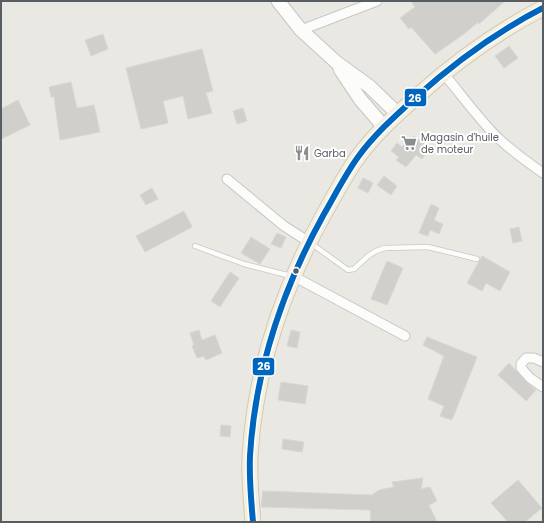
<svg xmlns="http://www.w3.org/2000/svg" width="544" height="523" viewBox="0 0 544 523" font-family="Poppins,sans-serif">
<rect width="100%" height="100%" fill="#eae8e2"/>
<g fill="#d0cfcb" stroke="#d9d7d2">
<polygon points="411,1 505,1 479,24 478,22 464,34 435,54 411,27 409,29 400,18 415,7"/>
<polygon points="103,34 108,49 91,56 85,40"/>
<polygon points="509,46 518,58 504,68 495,56"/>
<polygon points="202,49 213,91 206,93 212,113 188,119 183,96 163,101 168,123 141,129 126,68"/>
<polygon points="71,82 77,108 94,105 100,132 60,140 54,97 51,97 49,87"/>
<polygon points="18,100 30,125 1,139 1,109"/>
<polygon points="243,108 247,121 237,124 233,111"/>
<polygon points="414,136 424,143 422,145 429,150 422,159 416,155 406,167 396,160 399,157 391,151 397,143 402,147 410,137 412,138"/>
<polygon points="384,176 397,186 391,195 377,185"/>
<polygon points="363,178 373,183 368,193 358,188"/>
<polygon points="152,188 158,199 146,205 140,195"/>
<polygon points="431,204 439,208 434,220 443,224 439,234 430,230 428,236 419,233"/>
<polygon points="184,211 192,227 145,252 136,236"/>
<polygon points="519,227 522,241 513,243 510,229"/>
<polygon points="277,233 286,237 281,248 271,244"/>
<polygon points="251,237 270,249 260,264 241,253"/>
<polygon points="482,256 510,272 500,291 486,283 482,291 467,283"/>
<polygon points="387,261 403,268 387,305 371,299"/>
<polygon points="230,272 239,278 220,307 211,301"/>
<polygon points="199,330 202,340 215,335 222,353 206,360 204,356 197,358 192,346 194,345 190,333"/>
<polygon points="291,330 300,332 297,348 287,346"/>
<polygon points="427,337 477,357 452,420 440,416 444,406 428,399 444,356 423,345"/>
<polygon points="509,363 526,382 536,390 526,401 498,375"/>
<polygon points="281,382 308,386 305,404 278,400"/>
<polygon points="221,425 231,426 230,437 220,436"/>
<polygon points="283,439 304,442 302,452 282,449"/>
<polygon points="423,478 421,489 430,487 437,501 429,505 437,522 371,522 370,510 261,507 263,491 372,495 379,490 394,487 392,482"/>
<polygon points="518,480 542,508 525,522 508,522 491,503"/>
</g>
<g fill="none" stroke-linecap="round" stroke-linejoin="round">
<defs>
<g id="lane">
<polyline points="312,244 348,270 354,269 368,256 376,251 385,248 428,247 477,259"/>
<polyline points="195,246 244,264 291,276"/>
</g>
<g id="street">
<polyline points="301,30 377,1"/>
<path d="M 443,73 C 461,94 477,117 497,137 C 511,150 527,162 543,173"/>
<polyline points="227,179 284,226 309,242"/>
<polyline points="293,276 405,336"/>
<polyline points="543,362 534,358 526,358 521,364 521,368 530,378 543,387"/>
</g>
<g id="secondary">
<polyline points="278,1 301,30 336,62 369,86 398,114"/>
<polyline points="340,69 360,99 384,127"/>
</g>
<path id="primary" d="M 253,522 C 251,500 249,478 250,456 C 255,371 283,288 324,214 C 335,195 345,175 358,157 C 374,135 394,117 415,98 C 454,63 496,32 543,8"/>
</defs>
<use href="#lane" stroke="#c7c7c7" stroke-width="6"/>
<use href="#street" stroke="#c7c7c7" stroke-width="11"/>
<use href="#secondary" stroke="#c5c6c4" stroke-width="15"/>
<use href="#primary" stroke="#d5c9ae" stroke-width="17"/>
<use href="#lane" stroke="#fcfcfb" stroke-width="4.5"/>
<use href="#street" stroke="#fcfcfb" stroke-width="9"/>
<use href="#secondary" stroke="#fcfcfb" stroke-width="13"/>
<use href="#primary" stroke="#f2f0e5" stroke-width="15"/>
<defs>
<path id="bus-1" d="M 253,522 C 251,500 249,478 250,456 C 255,371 283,288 324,214 C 335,195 345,175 358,157 C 374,135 394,117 415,98 C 454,63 496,32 543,8"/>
</defs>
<use href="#bus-1" stroke="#fff" stroke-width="9"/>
<use href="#bus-1" stroke="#0065bd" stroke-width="6"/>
</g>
<defs>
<symbol id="supermarket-bare" viewBox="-9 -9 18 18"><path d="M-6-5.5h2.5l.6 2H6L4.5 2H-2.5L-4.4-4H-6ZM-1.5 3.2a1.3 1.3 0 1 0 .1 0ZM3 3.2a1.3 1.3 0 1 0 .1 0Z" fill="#8b8e8f" stroke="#fff" stroke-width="2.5" paint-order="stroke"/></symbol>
<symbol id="restaurant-bare" viewBox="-9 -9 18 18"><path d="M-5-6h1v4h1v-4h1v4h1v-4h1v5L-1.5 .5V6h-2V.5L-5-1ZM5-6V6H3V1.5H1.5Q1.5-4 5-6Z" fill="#8b8e8f" stroke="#fff" stroke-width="2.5" paint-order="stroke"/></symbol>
</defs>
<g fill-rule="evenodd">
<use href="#supermarket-bare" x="398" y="132" width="22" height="22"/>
<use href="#restaurant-bare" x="291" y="142" width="22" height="22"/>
</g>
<circle fill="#585d62" stroke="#fff" stroke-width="1.5" cx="296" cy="271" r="3.5"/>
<g text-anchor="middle" stroke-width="4" stroke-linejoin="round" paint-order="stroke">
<g font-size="10" fill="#585d62" stroke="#fff" text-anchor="start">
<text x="421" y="141">Magasin d'huile<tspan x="421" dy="12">de moteur</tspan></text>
<text x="314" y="157">Garba</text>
</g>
</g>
<g stroke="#fff" stroke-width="1.5">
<rect x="404" y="88" width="23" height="19" rx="4" fill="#0065bd"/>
<rect x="252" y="357" width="23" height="19" rx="4" fill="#0065bd"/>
</g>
<g font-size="11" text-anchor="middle" font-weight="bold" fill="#fff">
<text x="415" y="102">26</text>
<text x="264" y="370">26</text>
</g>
<rect width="544" height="523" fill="none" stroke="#585d62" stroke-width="4"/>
</svg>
